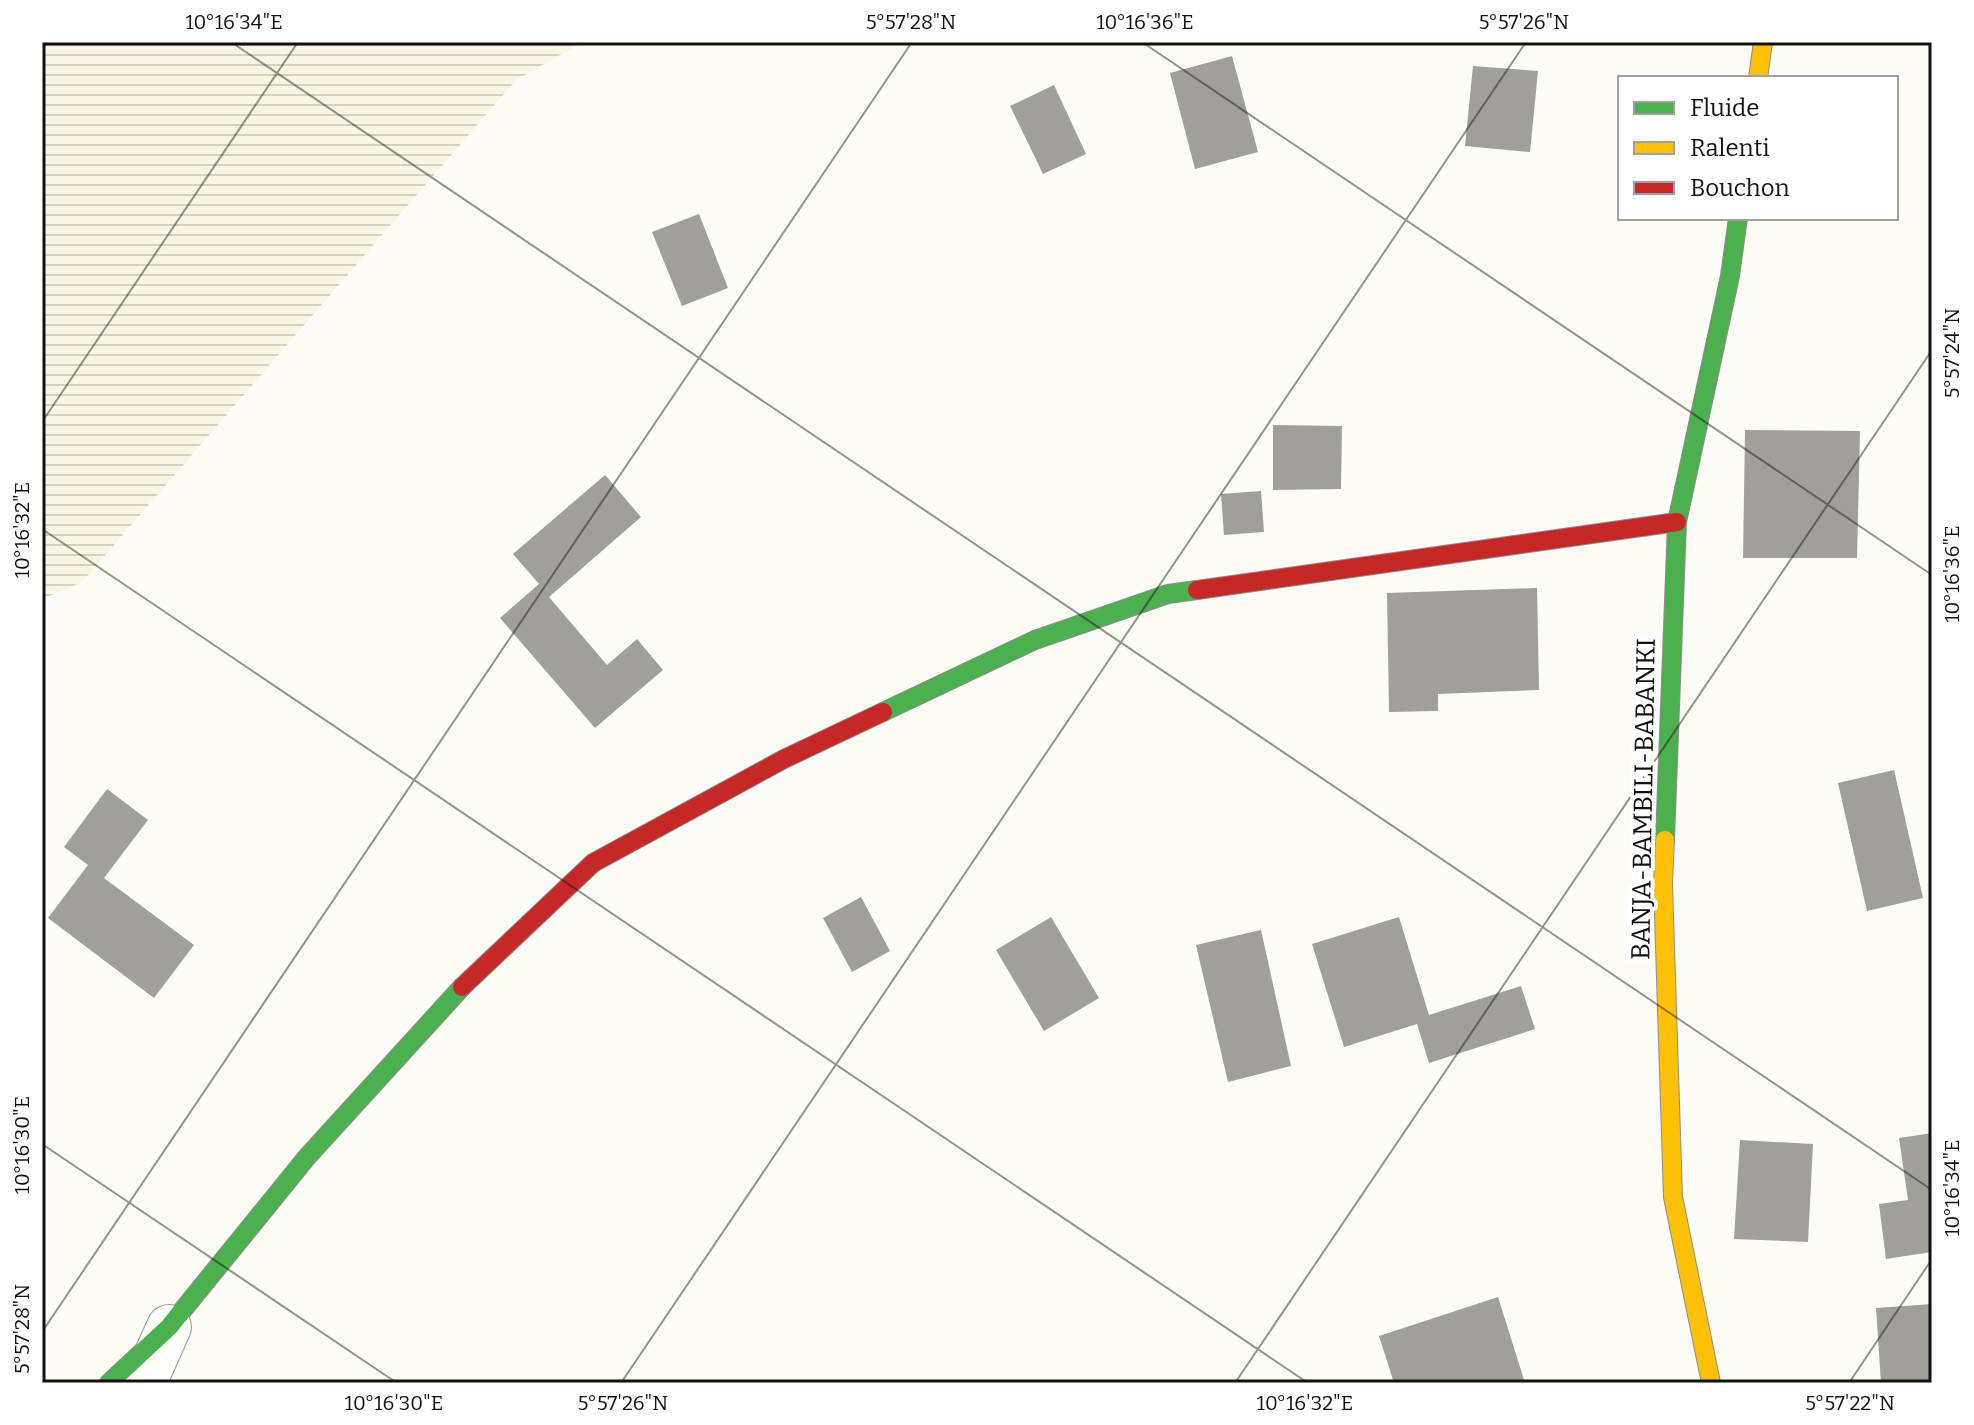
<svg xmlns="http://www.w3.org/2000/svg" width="1974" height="1425" viewBox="0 0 1974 1425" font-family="Bitter,serif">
<defs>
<pattern id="farmland-rules" width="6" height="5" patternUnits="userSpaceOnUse" patternTransform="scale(2)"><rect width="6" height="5" fill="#f9f7e4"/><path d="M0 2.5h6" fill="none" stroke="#d4d3c3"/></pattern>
</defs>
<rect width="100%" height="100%" fill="#fdfcf7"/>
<polygon fill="url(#farmland-rules)" points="42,42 583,42 516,80 82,582 42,599"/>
<g fill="#a19f9c">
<polygon points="1232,56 1258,152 1195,169 1170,73"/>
<polygon points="1473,66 1538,71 1530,152 1465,146"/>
<polygon points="1054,85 1086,154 1043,174 1010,106"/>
<polygon points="699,214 728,288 682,306 652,232"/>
<polygon points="1273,425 1342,426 1341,489 1273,490"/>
<polygon points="1745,430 1860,431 1857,558 1743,558"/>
<polygon points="605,475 641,517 549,597 607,665 637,639 663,670 595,728 500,618 539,584 513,554"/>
<polygon points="1261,491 1264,532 1224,535 1221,494"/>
<polygon points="1537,588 1539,690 1438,694 1438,711 1389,712 1387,593"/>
<polygon points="1894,770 1923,898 1867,911 1838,783"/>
<polygon points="107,789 148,820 104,878 194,945 154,998 48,918 88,865 64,847"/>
<polygon points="861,897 890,951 852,972 823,918"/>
<polygon points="1051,917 1099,998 1044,1031 996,950"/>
<polygon points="1399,917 1429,1015 1521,986 1535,1029 1429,1063 1417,1024 1344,1047 1312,944"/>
<polygon points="1261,930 1291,1066 1228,1082 1196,945"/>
<polygon points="1932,1133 1932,1252 1886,1259 1879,1204 1908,1200 1899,1138"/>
<polygon points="1740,1140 1813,1144 1808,1242 1734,1239"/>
<polygon points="1498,1297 1525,1383 1394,1383 1379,1336"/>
<polygon points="1932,1304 1932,1383 1881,1383 1876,1308"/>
</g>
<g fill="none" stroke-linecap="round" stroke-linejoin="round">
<defs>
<polyline id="street" points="144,1383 169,1327"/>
<g id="fast">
<polyline points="883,712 1035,640 1168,594 1197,590"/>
<polyline points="1665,840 1677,522 1730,276 1738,218"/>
<polyline points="109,1383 169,1327 307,1157 462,987"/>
</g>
<g id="slow">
<polyline points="1758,78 1763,42"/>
<polyline points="1665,840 1663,884 1673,1197 1711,1383"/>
</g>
<g id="jam">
<polyline points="1197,590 1677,522"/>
<polyline points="462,987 593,863 784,759 883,712"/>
</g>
</defs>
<use href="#street" stroke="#979795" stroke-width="46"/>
<use href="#fast" stroke="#8e8d8b" stroke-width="20"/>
<use href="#slow" stroke="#8e8d8b" stroke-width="20"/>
<use href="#jam" stroke="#8e8d8b" stroke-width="20"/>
<use href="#street" stroke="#fffffe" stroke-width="44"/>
<use href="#fast" stroke="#4caf50" stroke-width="18"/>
<use href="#slow" stroke="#ffc107" stroke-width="18"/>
<use href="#jam" stroke="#c62828" stroke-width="18"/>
</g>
<path fill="none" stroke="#111" stroke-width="2" stroke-opacity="0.45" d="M 231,42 L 1932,1190M 1142,42 L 1932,575M 42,422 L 298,42M 42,529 L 1308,1383M 42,1144 L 397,1383M 42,1332 L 912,42M 621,1383 L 1526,42M 1235,1383 L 1932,350M 1849,1383 L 1932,1259"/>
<g text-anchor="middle" stroke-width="8" stroke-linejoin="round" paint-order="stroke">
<g font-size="26" fill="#111" stroke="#fff">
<text transform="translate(1643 799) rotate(-89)" y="9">BANJA-BAMBILI-BABANKI</text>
</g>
</g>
<rect width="1974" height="1425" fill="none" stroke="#ffffff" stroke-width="88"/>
<rect x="1618" y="76" width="280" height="144" fill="#ffffff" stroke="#a0a0a0" stroke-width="2"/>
<rect x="1634" y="102" width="40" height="12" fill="#4caf50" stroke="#a0a0a0" stroke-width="2"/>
<text x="1690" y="116" font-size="24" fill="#111111">Fluide</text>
<rect x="1634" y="142" width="40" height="12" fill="#ffc107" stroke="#a0a0a0" stroke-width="2"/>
<text x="1690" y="156" font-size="24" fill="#111111">Ralenti</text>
<rect x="1634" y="182" width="40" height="12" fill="#c62828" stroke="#a0a0a0" stroke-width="2"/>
<text x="1690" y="196" font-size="24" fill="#111111">Bouchon</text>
<rect x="44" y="44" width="1886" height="1337" fill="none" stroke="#111" stroke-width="3"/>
<g font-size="20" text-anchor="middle" fill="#111">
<text x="234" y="29">10°16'34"E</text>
<text x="911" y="29">5°57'28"N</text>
<text x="1145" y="29">10°16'36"E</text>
<text x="1524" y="29">5°57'26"N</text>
<text transform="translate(1952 353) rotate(-90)" y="7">5°57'24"N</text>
<text transform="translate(22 530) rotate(-90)" y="7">10°16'32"E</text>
<text transform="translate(1952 574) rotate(-90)" y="7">10°16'36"E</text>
<text transform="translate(22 1145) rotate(-90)" y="7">10°16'30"E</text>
<text transform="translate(1952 1188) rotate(-90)" y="7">10°16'34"E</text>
<text transform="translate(22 1329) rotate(-90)" y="7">5°57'28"N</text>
<text x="394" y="1410">10°16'30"E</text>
<text x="623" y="1410">5°57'26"N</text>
<text x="1305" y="1410">10°16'32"E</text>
<text x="1850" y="1410">5°57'22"N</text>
</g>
</svg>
